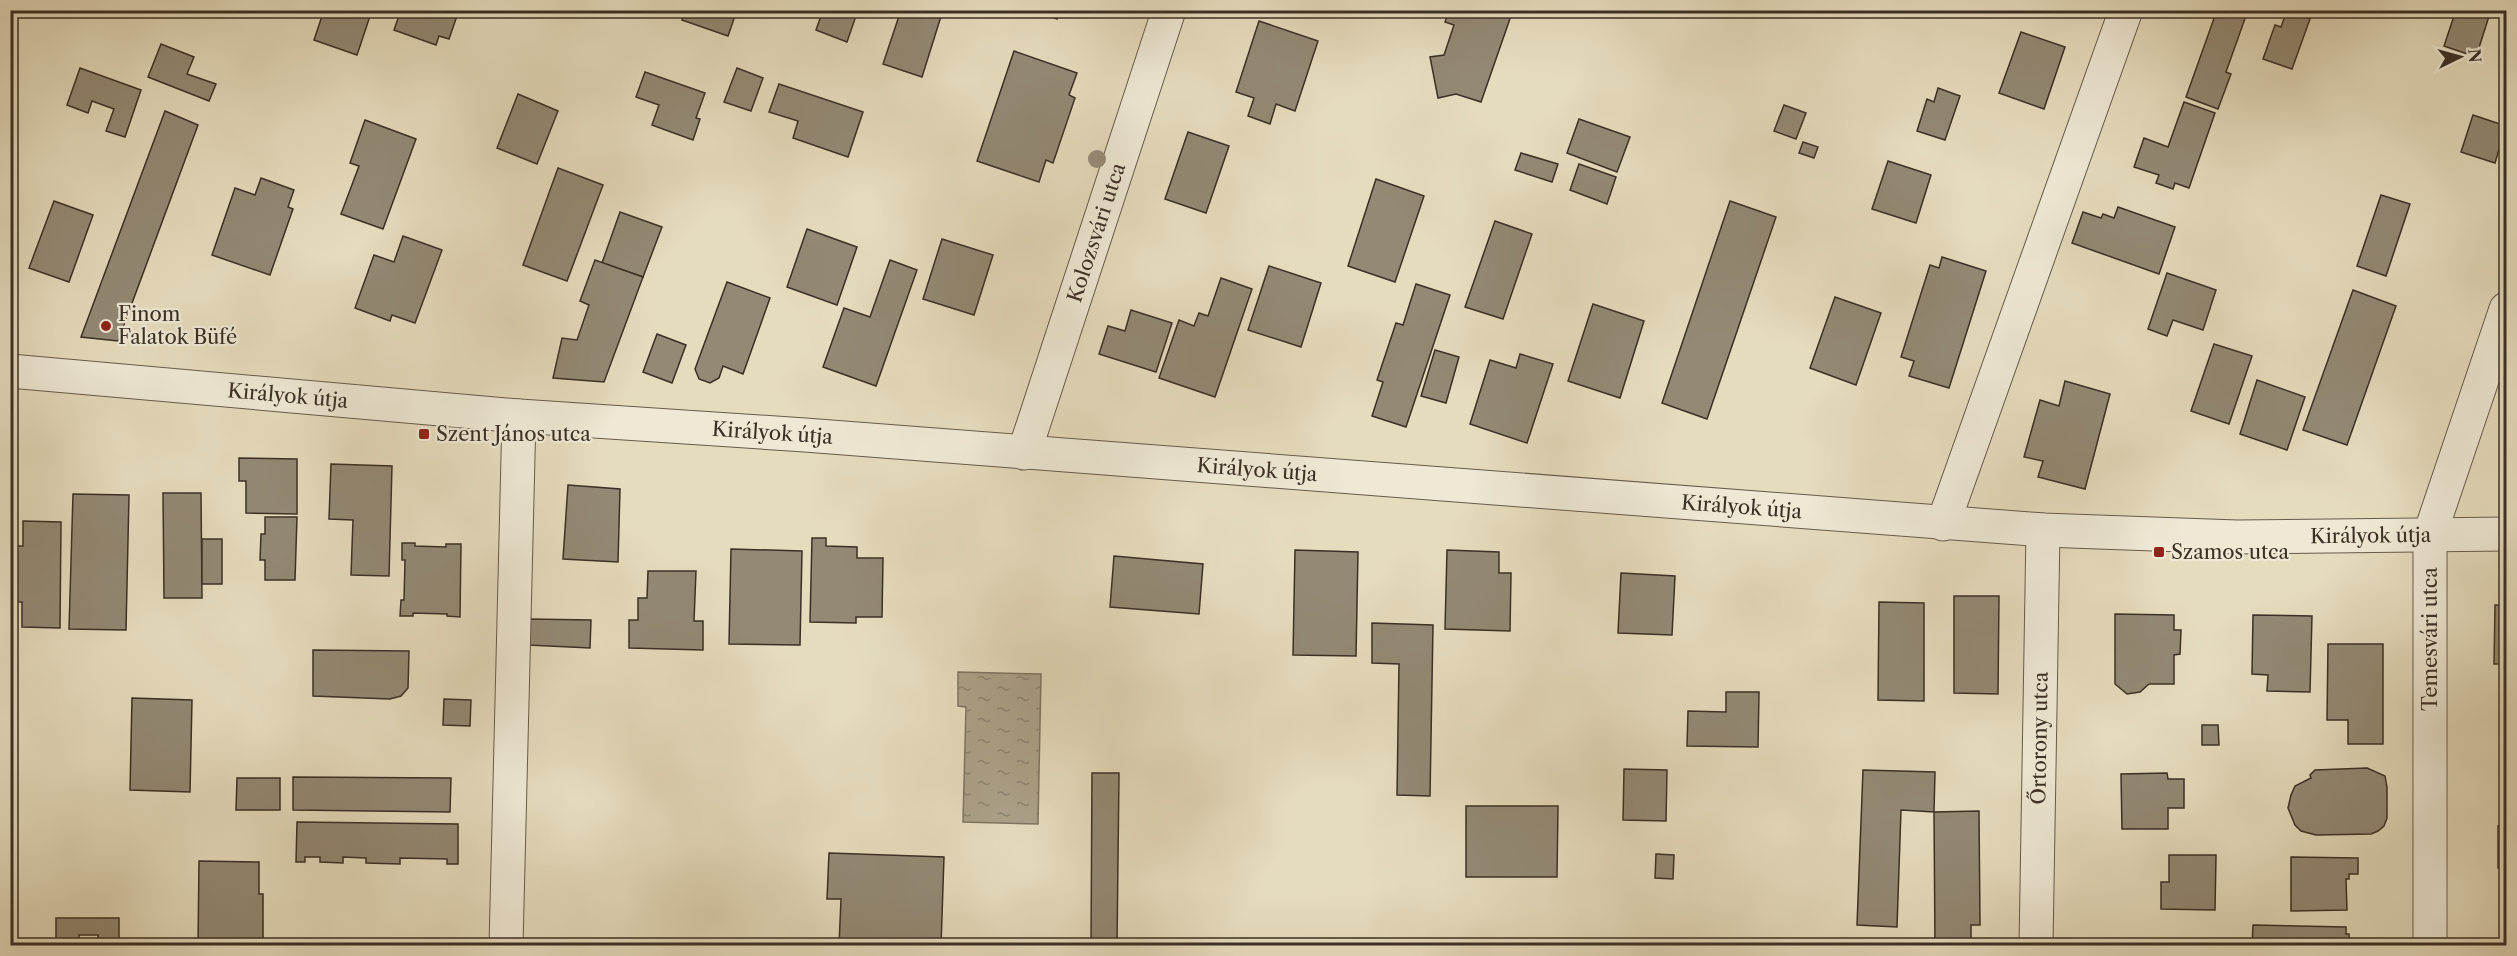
<svg xmlns="http://www.w3.org/2000/svg" width="2517" height="956" viewBox="0 0 2517 956" font-family="'Libre Caslon Text',serif">
<defs>
<pattern id="water-ripples" width="26" height="14" patternUnits="userSpaceOnUse" patternTransform="scale(1.5)"><rect width="26" height="14" fill="#aba189"/><path d="M2 4q2-2 4 0t4 0M15 11q2-2 4 0t4 0" fill="none" stroke="#8c8470"/></pattern>
</defs>
<rect width="100%" height="100%" fill="#e5dbbd"/>
<filter id="stains"><feTurbulence type="fractalNoise" baseFrequency=".00333" numOctaves="4"/><feColorMatrix values="0 0 0 0 .2 0 0 0 0 .09 0 0 0 0 .02 0 0 0 .5 -.17"/></filter>
<radialGradient id="worn" r=".72"><stop offset=".6" stop-color="#630" stop-opacity="0"/><stop offset="1" stop-color="#630" stop-opacity=".3"/></radialGradient>
<polygon fill="url(#water-ripples)" stroke="#7e7461" stroke-width="1.5" points="958,672 1041,674 1038,824 963,822 966,707 958,706"/>
<g fill="#938974" stroke="#3b3025" stroke-width="1.5">
<polygon points="324,10 372,10 357,55 314,40"/>
<polygon points="401,10 459,10 449,39 439,36 436,45 394,30"/>
<polygon points="686,10 737,10 728,36 682,20"/>
<polygon points="823,10 858,10 847,42 816,30"/>
<polygon points="901,10 943,10 922,77 883,64"/>
<polygon points="1033,10 1060,10 1057,19"/>
<polygon points="1449,10 1513,10 1481,102 1456,94 1438,98 1430,57 1444,55 1454,25 1445,22"/>
<polygon points="2217,10 2248,10 2226,72 2231,74 2218,109 2186,97"/>
<polygon points="2287,10 2310,19 2292,69 2263,59 2275,25 2281,27"/>
<polygon points="2456,10 2491,10 2476,57 2444,46"/>
<polygon points="1259,21 1318,41 1295,111 1276,104 1270,124 1248,116 1254,98 1236,92"/>
<polygon points="2021,32 2065,47 2044,109 1999,93"/>
<polygon points="161,44 194,57 187,74 216,84 209,101 148,77"/>
<polygon points="1014,51 1077,73 1069,95 1075,98 1053,163 1046,160 1039,182 977,161"/>
<polygon points="80,68 141,90 125,137 106,131 114,109 92,101 88,113 67,105"/>
<polygon points="737,68 763,78 751,111 724,102"/>
<polygon points="645,72 705,93 696,118 700,119 693,140 652,125 659,105 636,97"/>
<polygon points="779,84 863,112 848,157 793,138 798,121 769,112"/>
<polygon points="1938,88 1960,96 1945,140 1917,131 1927,99 1934,102"/>
<polygon points="518,94 558,111 537,164 497,148"/>
<polygon points="2184,102 2215,113 2189,188 2175,183 2173,189 2156,183 2159,175 2134,167 2144,138 2168,147"/>
<polygon points="1784,105 1806,113 1796,139 1774,131"/>
<polygon points="165,111 198,125 118,341 81,337"/>
<polygon points="2473,115 2506,126 2495,163 2461,152"/>
<polygon points="1579,119 1630,137 1617,172 1567,153"/>
<polygon points="365,120 416,139 383,229 341,214 359,166 350,163"/>
<polygon points="1188,132 1229,146 1206,213 1165,199"/>
<polygon points="1803,142 1818,147 1814,158 1799,153"/>
<polygon points="1521,153 1558,164 1552,182 1515,170"/>
<polygon points="1888,161 1931,175 1916,223 1872,209"/>
<polygon points="1579,164 1616,177 1607,204 1570,190"/>
<polygon points="558,168 603,185 567,281 523,265"/>
<polygon points="261,178 294,190 288,207 293,209 270,275 212,255 235,188 255,195"/>
<polygon points="1376,179 1424,196 1395,282 1348,266"/>
<polygon points="2381,195 2410,204 2386,276 2357,266"/>
<polygon points="54,201 93,215 69,282 29,268"/>
<polygon points="1730,201 1776,217 1707,419 1662,403"/>
<polygon points="2118,207 2175,227 2159,274 2072,243 2083,212 2101,218 2103,214 2114,218"/>
<polygon points="620,212 662,227 643,277 602,263"/>
<polygon points="1495,221 1532,234 1503,319 1465,307"/>
<polygon points="807,229 857,247 837,305 787,287"/>
<polygon points="403,236 442,250 415,323 392,315 390,321 355,308 374,255 394,262"/>
<polygon points="942,239 993,255 974,315 923,299"/>
<polygon points="1942,257 1986,271 1949,388 1909,376 1914,361 1901,357 1930,265 1939,268"/>
<polygon points="595,260 643,277 604,382 553,378 562,338 577,340 589,305 580,301"/>
<polygon points="890,260 917,270 876,386 823,367 844,308 870,317"/>
<polygon points="1269,266 1321,283 1301,347 1248,330"/>
<polygon points="2167,273 2216,290 2203,330 2173,320 2167,336 2148,329"/>
<polygon points="1221,278 1252,289 1215,397 1159,378 1179,320 1194,326 1199,313 1208,316"/>
<polygon points="727,282 770,298 743,374 723,366 719,378 710,383 699,379 695,369"/>
<polygon points="1416,284 1450,295 1406,427 1372,416 1383,382 1377,380 1396,323 1403,325"/>
<polygon points="2353,290 2396,306 2347,445 2303,430"/>
<polygon points="1835,297 1881,313 1856,385 1810,368"/>
<polygon points="1593,304 1644,321 1620,398 1568,381"/>
<polygon points="1131,310 1172,323 1156,372 1099,354 1108,326 1125,331"/>
<polygon points="657,334 686,345 672,383 643,372"/>
<polygon points="2214,344 2252,356 2229,424 2191,411"/>
<polygon points="1435,350 1459,357 1446,403 1421,396"/>
<polygon points="1520,354 1553,364 1527,443 1470,424 1490,360 1516,368"/>
<polygon points="2257,380 2305,397 2287,450 2240,434"/>
<polygon points="2065,381 2110,394 2085,489 2038,477 2043,461 2024,457 2040,400 2059,406"/>
<polygon points="239,458 297,459 297,514 246,513 246,481 239,481"/>
<polygon points="331,464 392,466 389,576 351,575 353,520 329,519"/>
<polygon points="568,485 620,489 618,562 563,559"/>
<polygon points="163,493 201,493 202,598 164,598"/>
<polygon points="73,494 129,495 126,630 69,629"/>
<polygon points="265,517 297,517 295,580 265,580 265,560 260,560 261,534 265,534"/>
<polygon points="23,521 61,522 60,628 22,627 22,602 10,602 10,546 23,546"/>
<polygon points="812,538 826,538 826,546 857,547 857,558 883,558 882,617 856,617 856,623 810,622"/>
<rect x="202" y="539" width="20" height="45"/>
<polygon points="402,543 415,543 415,546 446,547 446,544 461,544 460,617 447,616 447,614 413,613 413,616 400,616 401,600 404,600 405,560 402,560"/>
<polygon points="731,549 802,551 800,645 729,644"/>
<polygon points="1295,550 1358,552 1356,656 1293,655"/>
<polygon points="1447,550 1499,552 1499,573 1511,573 1510,631 1445,629"/>
<polygon points="1114,556 1203,564 1199,614 1110,607"/>
<polygon points="648,571 696,571 694,621 703,621 703,650 629,648 629,620 638,620 638,598 647,598"/>
<polygon points="1621,573 1675,576 1672,635 1618,633"/>
<polygon points="1954,596 1999,596 1998,694 1954,693"/>
<polygon points="1879,602 1924,603 1924,701 1878,700"/>
<polygon points="2495,605 2506,605 2506,664 2494,664"/>
<polygon points="2115,614 2174,615 2174,630 2181,630 2180,654 2174,655 2174,684 2149,684 2140,692 2127,694 2115,684"/>
<polygon points="2253,615 2312,616 2310,692 2267,691 2268,675 2252,674"/>
<polygon points="529,619 591,620 590,648 528,645"/>
<polygon points="1372,623 1433,625 1430,796 1397,795 1399,664 1372,663"/>
<polygon points="2328,644 2383,644 2383,744 2348,744 2348,720 2327,720"/>
<polygon points="313,650 409,651 408,688 401,696 390,699 313,696"/>
<polygon points="1726,692 1759,692 1758,747 1687,746 1688,711 1726,712"/>
<polygon points="132,698 192,700 190,792 130,790"/>
<polygon points="444,699 471,700 470,726 443,725"/>
<polygon points="2202,725 2218,725 2219,745 2202,745"/>
<polygon points="2367,768 2385,776 2387,787 2387,818 2384,826 2378,831 2371,834 2316,835 2301,831 2295,825 2288,808 2291,795 2295,786 2311,778 2310,775 2315,770"/>
<polygon points="1624,769 1667,770 1666,821 1623,820"/>
<polygon points="1863,770 1935,772 1934,812 1901,810 1897,927 1857,925"/>
<polygon points="1092,773 1119,773 1117,946 1091,946"/>
<polygon points="2167,773 2168,779 2184,779 2184,808 2168,808 2168,829 2122,829 2121,774"/>
<polygon points="293,777 451,778 450,812 293,810"/>
<polygon points="237,778 280,778 280,810 236,810"/>
<polygon points="1466,806 1558,806 1557,877 1466,877"/>
<polygon points="1979,811 1980,925 1971,925 1971,946 1935,946 1934,812"/>
<polygon points="297,822 458,824 458,864 447,864 447,859 400,858 400,864 366,863 366,858 343,857 343,863 320,862 320,857 305,857 305,862 296,862"/>
<rect x="2498" y="826" width="8" height="42"/>
<polygon points="829,853 944,857 941,946 839,946 841,899 827,899"/>
<polygon points="1656,854 1674,855 1673,879 1655,878"/>
<polygon points="2169,855 2216,855 2215,910 2161,909 2161,882 2169,882"/>
<polygon points="2291,857 2358,858 2358,874 2349,874 2349,879 2346,879 2347,910 2291,911"/>
<polygon points="199,861 259,862 259,894 263,894 263,943 255,944 255,946 198,946"/>
<polygon points="56,918 119,918 119,946 98,946 98,935 79,935 79,946 56,946"/>
<polygon points="2253,925 2346,927 2346,934 2349,934 2349,946 2252,946"/>
</g>
<g fill="none" stroke-linecap="round" stroke-linejoin="round">
<defs>
<g id="minor">
<path id="s1" d="M 10,371 L 519,416 L 805,435 L 2043,530 L 2237,537 L 2506,534"/>
<path id="s2" d="M 1024,453 L 1169,10"/>
<polyline points="1943,524 2126,10"/>
<polyline points="506,946 519,416"/>
<path id="s3" d="M 2036,946 L 2043,530"/>
<polyline points="2430,946 2430,534 2506,309"/>
</g>
</defs>
<use href="#minor" stroke="#665b4b" stroke-width="35"/>
<use href="#minor" stroke="#eee8d4" stroke-width="33"/>
</g>
<circle fill="#978c77" cx="1097" cy="159" r="9"/>
<g fill="#8f2418" stroke="#eee8d4" stroke-width="2">
<circle cx="106" cy="326" r="6"/>
<rect x="418" y="428" width="12" height="12" rx="3"/>
<rect x="2153" y="546" width="12" height="12" rx="3"/>
</g>
<g text-anchor="middle" stroke-width="4.5" stroke-linejoin="round" paint-order="stroke">
<g font-size="20" fill="#3b3025" stroke="#eee8d4">
<text dy="7" stroke="none"><textPath href="#s2" startOffset="232">Kolozsvári utca</textPath></text>
<text dy="7" stroke="none"><textPath href="#s1" startOffset="279">Királyok útja</textPath></text>
<text dy="7" stroke="none"><textPath href="#s1" startOffset="765">Királyok útja</textPath></text>
<text dy="7" stroke="none"><textPath href="#s1" startOffset="1251">Királyok útja</textPath></text>
<text dy="7" stroke="none"><textPath href="#s1" startOffset="1737">Királyok útja</textPath></text>
<text dy="7" stroke="none"><textPath href="#s1" startOffset="2367">Királyok útja</textPath></text>
<text transform="translate(2430 639) rotate(-90)" y="7">Temesvári utca</text>
<text dy="7" stroke="none"><textPath href="#s3" startOffset="208">Őrtorony utca</textPath></text>
</g>
<g font-size="20" fill="#3b3025" stroke="#eee8d4" text-anchor="start">
<text x="118" y="321">Finom<tspan x="118" dy="23">Falatok Büfé</tspan></text>
<text x="436" y="441">Szent János utca</text>
<text x="2171" y="559">Szamos utca</text>
</g>
</g>
<rect width="2517" height="956" fill="none" stroke="#e5dbbd" stroke-width="36"/>
<rect x="12" y="12" width="2493" height="932" fill="none" stroke="#3b3025" stroke-width="3"/>
<rect x="18" y="18" width="2481" height="920" fill="none" stroke="#3b3025" stroke-width="1.5"/>
<g transform="translate(2460 57) rotate(85)" stroke="#eee8d4" stroke-width="4.5" paint-order="stroke">
<path d="M0-4.5L10 22L0 15L-10 22Z" fill="#3b3025"/>
<text y="-9" font-size="16" font-weight="bold" text-anchor="middle" fill="#3b3025">N</text>
</g>
<rect width="100%" height="100%" filter="url(#stains)"/>
<rect width="100%" height="100%" fill="url(#worn)"/>
</svg>
